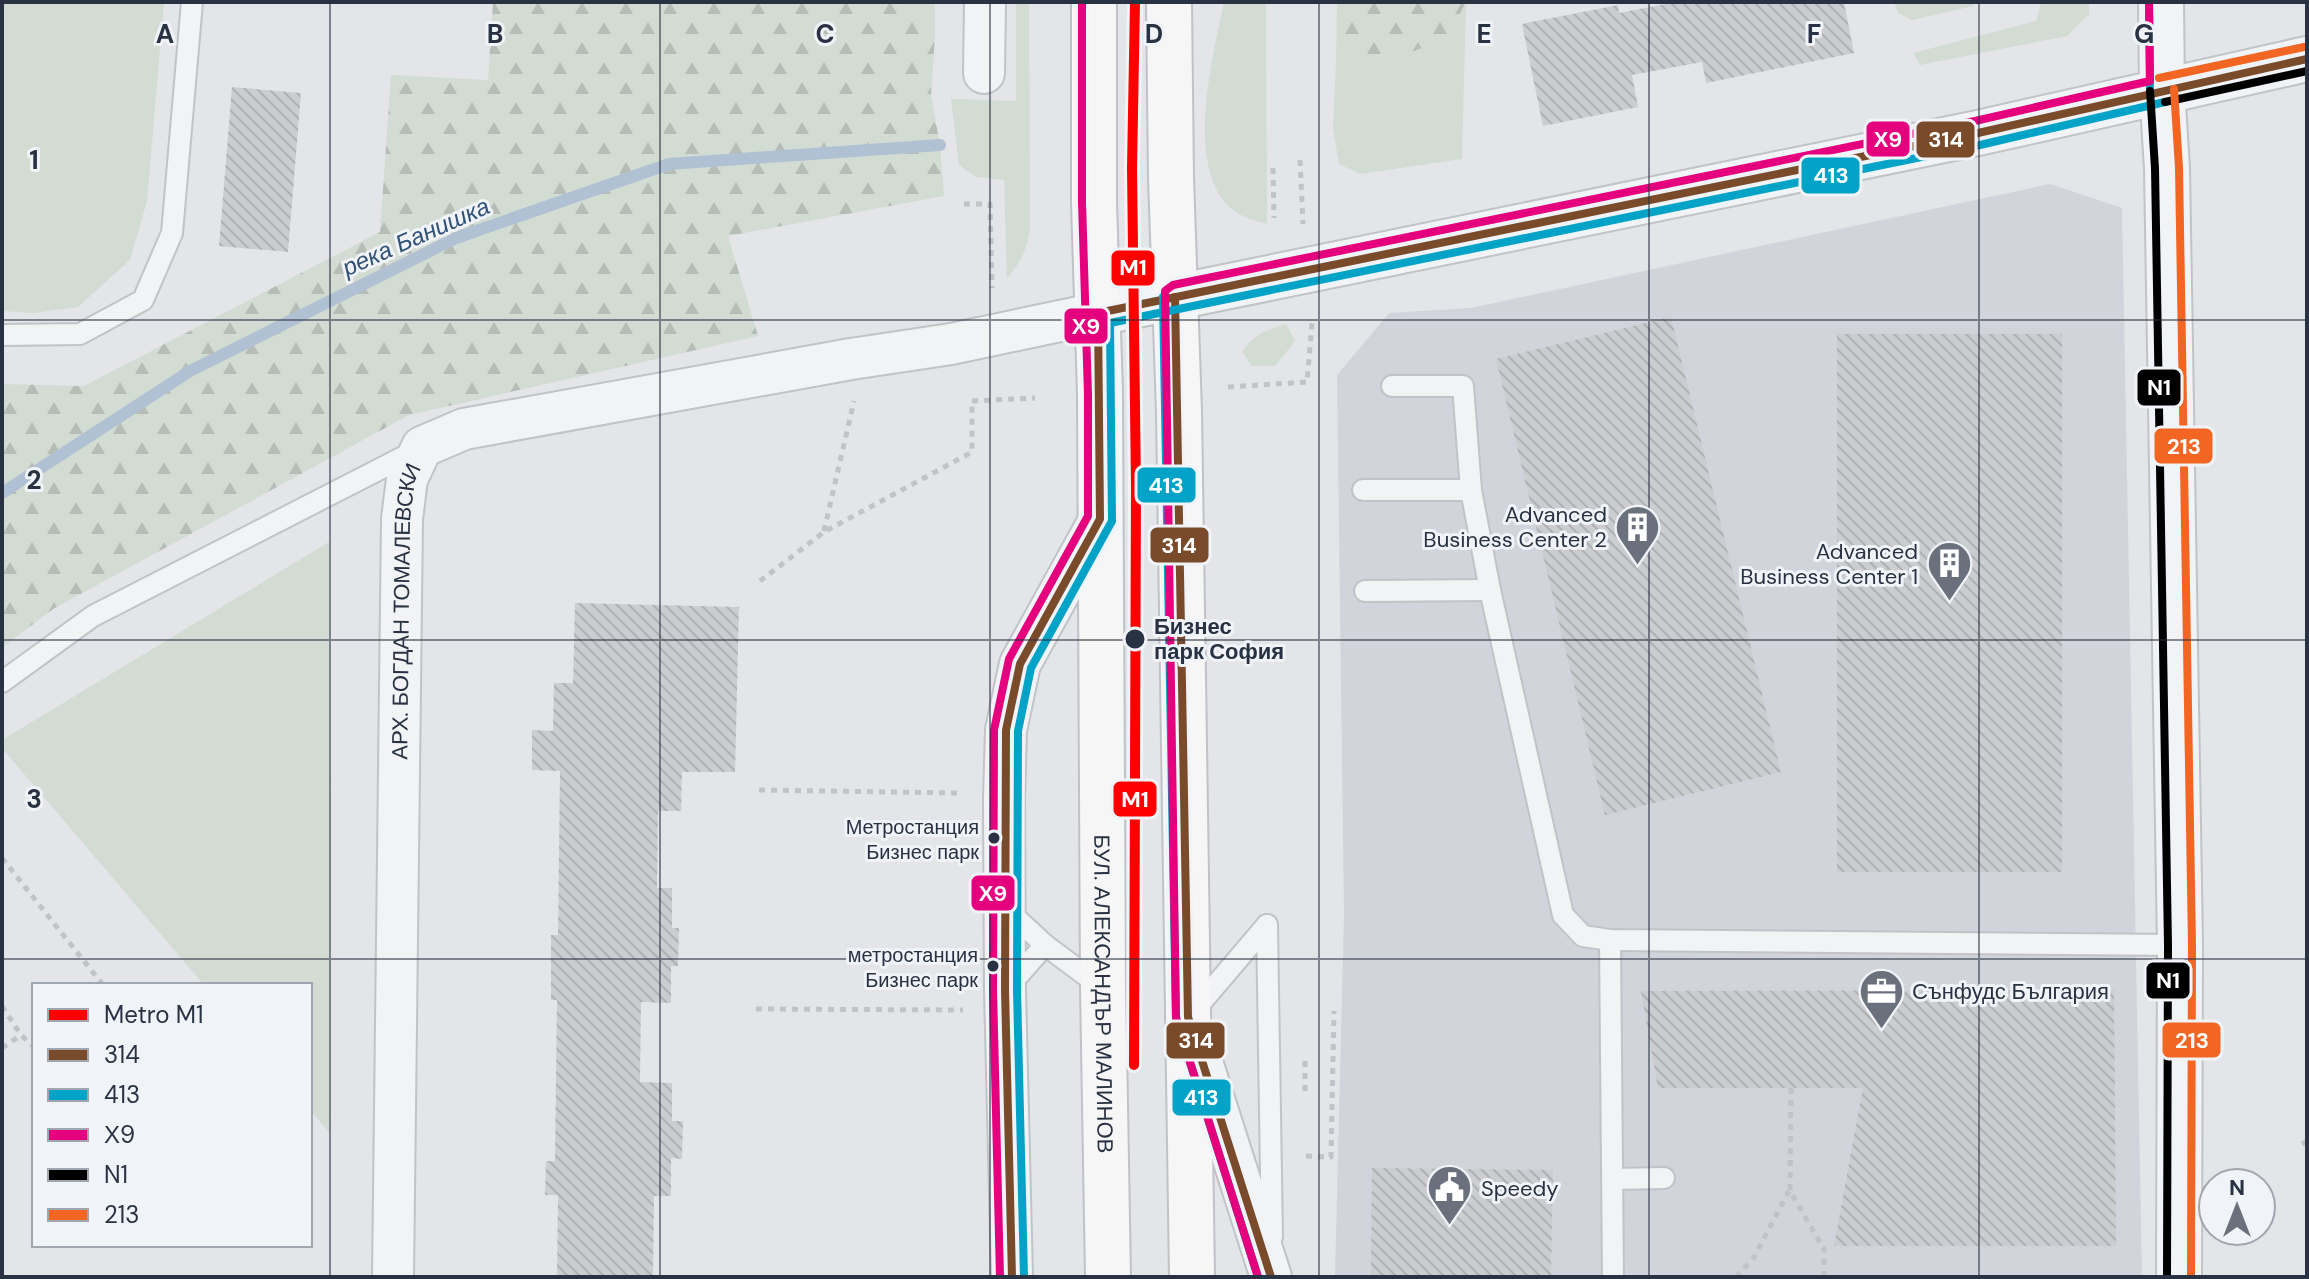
<svg xmlns="http://www.w3.org/2000/svg" width="2309" height="1279" viewBox="0 0 2309 1279" font-family="'DM Sans',sans-serif">
<defs>
<pattern id="forest-firs" width="22" height="20" patternUnits="userSpaceOnUse" patternTransform="scale(2)"><rect width="22" height="20" fill="#d3dcd3"/><path d="M5 1l3.5 6h-7zM16 11l3.5 6h-7z" fill="#b5bdb6"/></pattern>
<pattern id="building-back-hatch" width="6" height="6" patternUnits="userSpaceOnUse" patternTransform="scale(2)"><rect width="6" height="6" fill="#cbcdd0"/><path d="M-1 5l2 2M0 0l6 6M5-1l2 2" fill="none" stroke="#aeb0b4"/></pattern>
</defs>
<rect width="100%" height="100%" fill="#e3e5e8"/>
<polygon fill="#d1d4db" points="2050,184 2122,208 2142,1277 1335,1277 1344,914 1337,375 1389,313 1471,308"/>
<g fill="#d3dcd3">
<polygon points="2,2 164,2 147,201 130,260 78,307 33,313 2,311"/>
<polygon points="901,2 935,2 935,35"/>
<path d="M 1016,2 L 1029,2 L 1030,228 C 1027,250 1021,262 1007,278 L 1004,180 L 976,177 L 959,165 L 951,99 L 1016,101 Z"/>
<path d="M 1224,2 L 1263,2 L 1266,5 L 1267,224 C 1255,221 1242,217 1233,210 C 1183,169 1213,56 1224,2 Z"/>
<polygon points="1466,2 1462,159 1360,174 1339,164 1333,129 1336,60 1384,63 1446,38"/>
<polygon points="1894,2 1975,2 1973,6 1912,20 1898,13"/>
<polygon points="2041,2 2089,2 2089,14 2067,36 1920,65 1913,53 2036,21"/>
<path d="M 1286,324 L 1295,341 L 1275,366 L 1252,366 L 1242,352 C 1252,336 1268,329 1286,324 Z"/>
<polygon points="329,542 330,1133 310,1110 310,985 204,985 2,748 2,740"/>
</g>
<g fill="url(#forest-firs)">
<polygon points="493,2 901,2 935,35 931,95 940,145 944,196 728,236 758,336 409,415 53,609 2,648 2,384 84,386 380,232 391,75 488,80"/>
<polygon points="1337,2 1466,2 1447,38 1384,63 1336,60"/>
</g>
<g fill="none" stroke-linecap="round" stroke-linejoin="round">
<polyline stroke="#b1c1d4" stroke-width="12" points="2,493 190,371 456,238 669,164 940,145"/>
</g>
<g fill="url(#building-back-hatch)">
<polygon points="1676,2 1844,2 1854,53 1706,83 1702,62 1632,75 1638,107 1543,126 1522,24 1618,5 1619,13"/>
<polygon points="232,87 301,93 288,252 219,246"/>
<polygon points="1671,317 1781,772 1605,815 1496,359"/>
<rect x="1837" y="334" width="225" height="538"/>
<polygon points="575,603 739,607 735,772 682,772 681,811 658,811 657,888 672,888 672,928 679,928 678,966 671,966 671,1003 641,1002 640,1082 672,1083 672,1121 683,1121 682,1159 671,1158 671,1196 654,1196 653,1277 557,1277 558,1195 545,1195 546,1161 555,1161 557,1000 551,1000 551,935 558,935 560,771 532,770 532,730 553,731 554,683 573,683"/>
<polygon points="2114,990 2116,1246 1834,1246 1863,1088 1658,1088 1641,991"/>
<polygon points="1372,1168 1553,1170 1551,1277 1371,1277"/>
</g>
<g fill="none" stroke-linecap="round" stroke-linejoin="round">
<defs>
<g id="service">
<polyline points="2,335 80,334 143,300 172,233 192,2"/>
<polyline points="1392,386 1463,386 1471,490 1490,590 1563,915 1583,936 1610,940 2180,945"/>
<polyline points="1363,490 1471,490"/>
<polyline points="1365,591 1490,590"/>
<polyline points="2,682 93,616 415,451"/>
<polyline points="1005,908 1045,945 1100,986"/>
<polyline points="1267,925 1272,1237"/>
<polyline points="1610,940 1613,1277"/>
<polyline points="1008,987 1045,945"/>
<polyline points="1192,1013 1267,925"/>
<polyline points="1613,1179 1664,1178"/>
</g>
<g id="minor">
<polyline points="984,73 985,2"/>
<polyline points="1194,1037 1271,1277"/>
<path id="s1" d="M 393,1277 L 402,519 L 407,479 L 422,447 L 464,429 L 851,359 L 951,344 L 1098,313"/>
<polyline points="1012,1277 1005,990 1004,799 1006,730 1020,664 1100,519"/>
</g>
<g id="tertiary">
<polyline points="2161,2 2162,90 2167,168 2180,945 2179,1277"/>
<polyline points="1098,313 1978,133 2307,59"/>
</g>
<g id="primary">
<path id="s2" d="M 1094,2 L 1094,202 L 1100,394 L 1103,988 L 1108,1277"/>
<polyline points="1169,2 1171,178 1179,411 1192,1277"/>
</g>
</defs>
<use href="#service" stroke="#c1c3c6" stroke-width="24"/>
<use href="#minor" stroke="#c1c3c6" stroke-width="44"/>
<use href="#tertiary" stroke="#c1c3c6" stroke-width="48"/>
<use href="#primary" stroke="#bfc2c6" stroke-width="48"/>
<g stroke="#c2c3c8" stroke-width="5" stroke-dasharray="6 6" stroke-linecap="butt">
<polyline points="1300,160 1303,224"/>
<polyline points="1273,168 1274,218"/>
<polyline points="964,204 990,204 992,288"/>
<polyline points="1228,387 1307,382 1312,323"/>
<polyline points="824,531 854,401"/>
<polyline points="760,581 824,532 972,452 972,401 1035,398"/>
<polyline points="759,790 959,793"/>
<polyline points="2,858 103,985"/>
<polyline points="2,1006 21,1035 34,1047"/>
<polyline points="756,1009 963,1010"/>
<polyline points="2,1048 21,1035"/>
<polyline points="1305,1061 1305,1093"/>
<polyline points="1791,1088 1790,1191 1824,1249 1824,1277"/>
<polyline points="2302,1144 2307,1141"/>
<polyline points="1306,1156 1331,1157 1334,1011"/>
<polyline points="1736,1277 1753,1259 1789,1191"/>
</g>
<use href="#service" stroke="#f2f3f5" stroke-width="20"/>
<use href="#minor" stroke="#f2f3f5" stroke-width="40"/>
<use href="#tertiary" stroke="#f2f3f5" stroke-width="44"/>
<use href="#primary" stroke="#f6f6f7" stroke-width="44"/>
<defs>
<g id="bus-1">
<polyline points="1175,297 1188,1017 1271,1277"/>
<polyline points="1012,1277 1005,990 1006,730 1020,664 1100,519 1098,313 1978,133 2307,59"/>
</g>
<g id="bus-2">
<polyline points="2149,2 2150,90"/>
<polyline points="1163,297 1176,1018 1258,1277"/>
<polyline points="1024,1277 1017,990 1018,731 1031,668 1112,521 1110,323 1980,145 2165,102"/>
</g>
<g id="bus-3">
<polyline points="1000,1277 993,990 994,730 1009,659 1088,516 1088,394 1082,202 1082,2"/>
<polyline points="1258,1277 1176,1018 1165,291 1173,285 1975,121 2150,81 2149,2"/>
</g>
<g id="bus-4">
<polyline points="2150,91 2155,168 2168,945 2167,1277"/>
<polyline points="2165,102 2307,71"/>
</g>
<g id="bus-5">
<polyline points="2159,78 2304,47"/>
<polyline points="2174,89 2179,168 2192,945 2191,1277"/>
</g>
</defs>
<use href="#bus-1" stroke="#f0f3f7" stroke-width="14"/>
<use href="#bus-2" stroke="#f0f3f7" stroke-width="14"/>
<use href="#bus-3" stroke="#f0f3f7" stroke-width="14"/>
<use href="#bus-4" stroke="#f0f3f7" stroke-width="14"/>
<use href="#bus-5" stroke="#f0f3f7" stroke-width="14"/>
<use href="#bus-1" stroke="#7a4b2a" stroke-width="8"/>
<use href="#bus-2" stroke="#02a3c7" stroke-width="8"/>
<use href="#bus-3" stroke="#e5007d" stroke-width="8"/>
<use href="#bus-4" stroke="#000" stroke-width="8"/>
<use href="#bus-5" stroke="#f26522" stroke-width="8"/>
<defs>
<polyline id="metro-1" points="1134,1065 1136,487 1132,168 1135,2"/>
</defs>
<use href="#metro-1" stroke="#f0f3f7" stroke-width="16"/>
<use href="#metro-1" stroke="#f00" stroke-width="10"/>
</g>
<path fill="none" stroke="#293242" stroke-width="2" stroke-opacity="0.55" d="M 330,2 L 330,1277M 660,2 L 660,1277M 990,2 L 990,1277M 1319,2 L 1319,1277M 1649,2 L 1649,1277M 1979,2 L 1979,1277M 2,320 L 2307,320M 2,640 L 2307,640M 2,959 L 2307,959"/>
<defs>
<symbol id="building-pin" viewBox="-11 -11 22 30"><path d="M0 17L-7.5 6A9.5 9.5 0 1 1 7.5 6Z" fill="#6a717c" stroke="#f0f3f7"/><path d="M-4-6H4V6H1V3H-1V6H-4ZM-2.5-4.3h1.7v1.8h-1.7ZM.8-4.3h1.7v1.8H.8ZM-2.5-1h1.7V.8h-1.7ZM.8-1h1.7V.8H.8Z" fill="#fff"/></symbol>
<symbol id="office-pin" viewBox="-11 -11 22 30"><path d="M0 17L-7.5 6A9.5 9.5 0 1 1 7.5 6Z" fill="#6a717c" stroke="#f0f3f7"/><path d="M-6-3h4V-5.5h4V-3h4V5H-6ZM-1-4.5V-3h2v-1.5ZM-6 0V1H6V0Z" fill="#fff"/></symbol>
<symbol id="civic-pin" viewBox="-11 -11 22 30"><path d="M0 17L-7.5 6A9.5 9.5 0 1 1 7.5 6Z" fill="#6a717c" stroke="#f0f3f7"/><path d="M-.6-6.5H3V-4.5H.6V-3L4-1V1h2V6H-6V1h2V-1L-.6-3ZM-1.2 2.5V6h2.4V2.5Z" fill="#fff"/></symbol>
</defs>
<g fill-rule="evenodd">
<use href="#building-pin" x="1612" y="502" width="51" height="69"/>
<use href="#building-pin" x="1924" y="538" width="51" height="69"/>
<use href="#office-pin" x="1856" y="966" width="51" height="69"/>
<use href="#civic-pin" x="1424" y="1162" width="51" height="69"/>
</g>
<g fill="#293242" stroke="#f0f3f7" stroke-width="3">
<circle cx="1135" cy="639" r="11"/>
<circle cx="994" cy="838" r="7"/>
<circle cx="993" cy="966" r="7"/>
</g>
<g text-anchor="middle" stroke-width="6" stroke-linejoin="round" paint-order="stroke">
<g font-size="20" fill="#293242" stroke="#f0f3f7" text-anchor="end">
<text x="979" y="834">Метростанция<tspan x="979" dy="25">Бизнес парк</tspan></text>
<text x="978" y="962">метростанция<tspan x="978" dy="25">Бизнес парк</tspan></text>
</g>
<g font-size="22" fill="#293242" stroke="#f0f3f7" text-anchor="end">
<text x="1607" y="522">Advanced<tspan x="1607" dy="25">Business Center 2</tspan></text>
<text x="1918" y="559">Advanced<tspan x="1918" dy="25">Business Center 1</tspan></text>
<text x="1912" y="999" text-anchor="start">Сънфудс България</text>
<text x="1481" y="1196" text-anchor="start">Speedy</text>
</g>
<g font-size="22" fill="#293242" stroke="#f0f3f7">
<text dy="8" stroke="none"><textPath href="#s1" startOffset="666">АРХ. БОГДАН ТОМАЛЕВСКИ</textPath></text>
<text dy="8" stroke="none"><textPath href="#s2" startOffset="992">БУЛ. АЛЕКСАНДЪР МАЛИНОВ</textPath></text>
</g>
<g font-size="22" font-weight="bold" fill="#293242" stroke="#f0f3f7" text-anchor="start">
<text x="1154" y="634">Бизнес<tspan x="1154" dy="25">парк София</tspan></text>
</g>
<g font-size="24" font-style="italic" fill="#315177" stroke="#f0f3f7">
<text transform="translate(416 237) rotate(-24)" y="8">река Банишка</text>
</g>
</g>
<g font-size="26" text-anchor="middle" font-weight="bold" fill="#293242" stroke="#f0f3f7" stroke-width="6" stroke-linejoin="round" paint-order="stroke">
<text x="165" y="43">A</text>
<text x="495" y="43">B</text>
<text x="825" y="43">C</text>
<text x="1154" y="43">D</text>
<text x="1484" y="43">E</text>
<text x="1814" y="43">F</text>
<text x="2144" y="43">G</text>
<text x="34" y="169">1</text>
<text x="34" y="489">2</text>
<text x="34" y="808">3</text>
</g>
<g stroke="#f0f3f7" stroke-width="3">
<rect x="1865" y="120" width="46" height="38" rx="8" fill="#e5007d"/>
<rect x="1915" y="120" width="61" height="39" rx="8" fill="#7a4b2a"/>
<rect x="1800" y="156" width="61" height="39" rx="8" fill="#02a3c7"/>
<rect x="1110" y="249" width="46" height="38" rx="8" fill="#f00"/>
<rect x="1063" y="307" width="46" height="38" rx="8" fill="#e5007d"/>
<rect x="2136" y="368" width="46" height="39" rx="8" fill="#000"/>
<rect x="2153" y="427" width="61" height="38" rx="8" fill="#f26522"/>
<rect x="1136" y="466" width="61" height="38" rx="8" fill="#02a3c7"/>
<rect x="1149" y="526" width="61" height="38" rx="8" fill="#7a4b2a"/>
<rect x="1112" y="780" width="46" height="38" rx="8" fill="#f00"/>
<rect x="970" y="874" width="46" height="38" rx="8" fill="#e5007d"/>
<rect x="2145" y="961" width="46" height="39" rx="8" fill="#000"/>
<rect x="2161" y="1021" width="61" height="38" rx="8" fill="#f26522"/>
<rect x="1165" y="1021" width="61" height="39" rx="8" fill="#7a4b2a"/>
<rect x="1171" y="1078" width="61" height="39" rx="8" fill="#02a3c7"/>
</g>
<g font-size="22" text-anchor="middle" font-weight="bold" fill="#fff">
<text x="1888" y="147">Х9</text>
<text x="1946" y="147">314</text>
<text x="1831" y="183">413</text>
<text x="1133" y="275">M1</text>
<text x="1086" y="334">Х9</text>
<text x="2159" y="395">N1</text>
<text x="2184" y="454">213</text>
<text x="1166" y="493">413</text>
<text x="1179" y="553">314</text>
<text x="1135" y="807">M1</text>
<text x="993" y="901">Х9</text>
<text x="2168" y="988">N1</text>
<text x="2192" y="1048">213</text>
<text x="1196" y="1048">314</text>
<text x="1201" y="1105">413</text>
</g>
<rect width="2309" height="1279" fill="none" stroke="#293242" stroke-width="8"/>
<rect x="32" y="983" width="280" height="264" fill="#f0f3f7" stroke="#a0a6af" stroke-width="2"/>
<rect x="48" y="1009" width="40" height="12" fill="#ff0000" stroke="#a0a6af" stroke-width="2"/>
<text x="104" y="1023" font-size="24" fill="#293242">Metro M1</text>
<rect x="48" y="1049" width="40" height="12" fill="#7a4b2a" stroke="#a0a6af" stroke-width="2"/>
<text x="104" y="1063" font-size="24" fill="#293242">314</text>
<rect x="48" y="1089" width="40" height="12" fill="#02a3c7" stroke="#a0a6af" stroke-width="2"/>
<text x="104" y="1103" font-size="24" fill="#293242">413</text>
<rect x="48" y="1129" width="40" height="12" fill="#e5007d" stroke="#a0a6af" stroke-width="2"/>
<text x="104" y="1143" font-size="24" fill="#293242">Х9</text>
<rect x="48" y="1169" width="40" height="12" fill="#000000" stroke="#a0a6af" stroke-width="2"/>
<text x="104" y="1183" font-size="24" fill="#293242">N1</text>
<rect x="48" y="1209" width="40" height="12" fill="#f26522" stroke="#a0a6af" stroke-width="2"/>
<text x="104" y="1223" font-size="24" fill="#293242">213</text>
<g transform="translate(2237 1207)"><circle r="38" fill="#f0f3f7" stroke="#a0a6af" stroke-width="2"/>
<path d="M0-6L14 30L0 20L-14 30Z" fill="#6a717c"/>
<text y="-12" font-size="22" font-weight="bold" text-anchor="middle" fill="#293242">N</text>
</g>
</svg>
